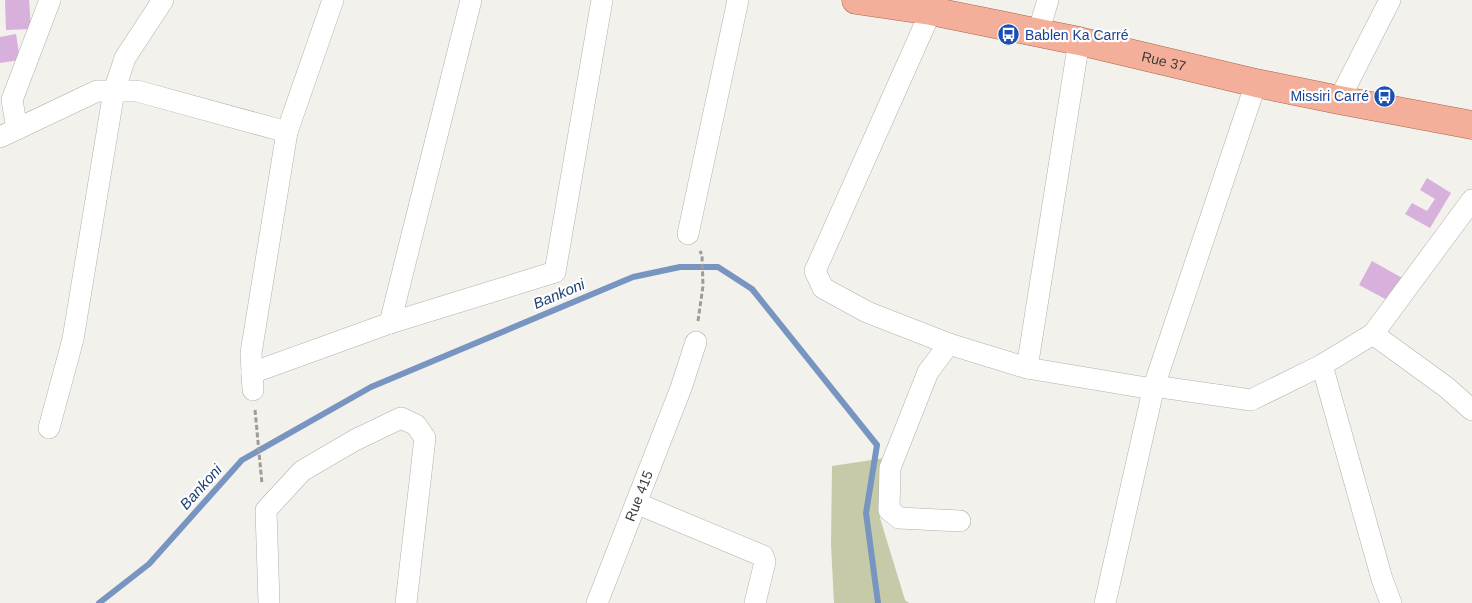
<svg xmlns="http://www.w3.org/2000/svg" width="1472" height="603" viewBox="0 0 1472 603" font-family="Arial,sans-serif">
<rect width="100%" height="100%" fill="#f3f1ec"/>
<polygon fill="#c7caa8" points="885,458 880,518 905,600 909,603 834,603 831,545 832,466"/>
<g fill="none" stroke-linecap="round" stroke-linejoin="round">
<polyline stroke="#7895c1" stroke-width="6" points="99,603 149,564 242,460 371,387 633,277 680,267 718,267 752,289 877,445 866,513 878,603"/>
</g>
<g fill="#d7b0db">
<polygon points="5,0 29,0 31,29 6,30"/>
<polygon points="16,34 20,60 0,63 0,37"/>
<polygon points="1427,178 1451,193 1430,228 1405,214 1412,203 1427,211 1435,199 1420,190"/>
<polygon points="1372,261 1404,279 1391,302 1359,285"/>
</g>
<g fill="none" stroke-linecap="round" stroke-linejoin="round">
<defs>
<g id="minor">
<polyline points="931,11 815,271 823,288 867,312 949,344 1027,368 1153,389"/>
<polyline points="1038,33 1048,0"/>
<polyline points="1339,100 1390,0"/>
<polyline points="17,129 12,100 50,0"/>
<polyline points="0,137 97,91 137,91 287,132"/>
<polyline points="688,234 738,0"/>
<polyline points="390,323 471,0"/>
<polyline points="1373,334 1446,387 1472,410"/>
<polyline points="949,344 928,372 890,468 889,510 899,518 960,521"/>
<polyline points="1322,365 1382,579 1391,603"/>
<polyline points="1027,368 1079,41"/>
<polyline points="252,373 390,323 555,272 602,0"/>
<polyline points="1154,386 1251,400 1322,365 1373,334 1472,200"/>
<polyline points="253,390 251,353 287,132 333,0"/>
<polyline points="49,428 73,339 114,91 125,58 163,0"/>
<polyline points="636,503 763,556 765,562 755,603"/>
<polyline points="269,603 266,510 302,471 355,440 401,418 416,425 425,438 406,603"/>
<path id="s1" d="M 597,603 L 681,388 L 696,342"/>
<polyline points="1105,603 1154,386 1256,83"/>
</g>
<g id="major">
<path id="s2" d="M 856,0 L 931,11 L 1079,41 L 1256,83 L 1339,100 L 1472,125"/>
</g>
</defs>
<use href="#minor" stroke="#b2b0ac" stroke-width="22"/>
<use href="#major" stroke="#ae634b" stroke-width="29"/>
<g stroke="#9d9c98" stroke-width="3" stroke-dasharray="5 2.5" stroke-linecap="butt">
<polyline points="698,321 703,286 702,255 700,251"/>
<polyline points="255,410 262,484"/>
</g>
<use href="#minor" stroke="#fff" stroke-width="21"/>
<use href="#major" stroke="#f3af99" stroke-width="28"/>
</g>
<defs>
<symbol id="bus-disc" viewBox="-11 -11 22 22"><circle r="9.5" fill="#1a4fb4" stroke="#fffefc"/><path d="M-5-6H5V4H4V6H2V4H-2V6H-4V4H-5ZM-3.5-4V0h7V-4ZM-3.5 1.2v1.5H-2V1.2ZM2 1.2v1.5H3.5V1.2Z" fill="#fff"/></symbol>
</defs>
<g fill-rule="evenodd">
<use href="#bus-disc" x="996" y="22" width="25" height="25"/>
<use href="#bus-disc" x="1372" y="84" width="25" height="25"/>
</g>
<g text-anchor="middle" stroke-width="4.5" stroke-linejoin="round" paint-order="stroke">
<g font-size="14" fill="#164399" stroke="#fffefc" text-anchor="start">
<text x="1025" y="40">Bablen Ka Carré</text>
<text x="1369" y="101" text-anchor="end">Missiri Carré</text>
</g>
<g font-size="14" fill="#3c3b39" stroke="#fffefc">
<text dy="5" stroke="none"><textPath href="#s2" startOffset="314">Rue 37</textPath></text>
<text dy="5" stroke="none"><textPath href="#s1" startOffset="115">Rue 415</textPath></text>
</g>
<g font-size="15" font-style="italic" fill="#1b4077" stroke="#fffefc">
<text transform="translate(559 294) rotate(-23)" y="5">Bankoni</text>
<text transform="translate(201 487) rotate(-48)" y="5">Bankoni</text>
</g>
</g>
</svg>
